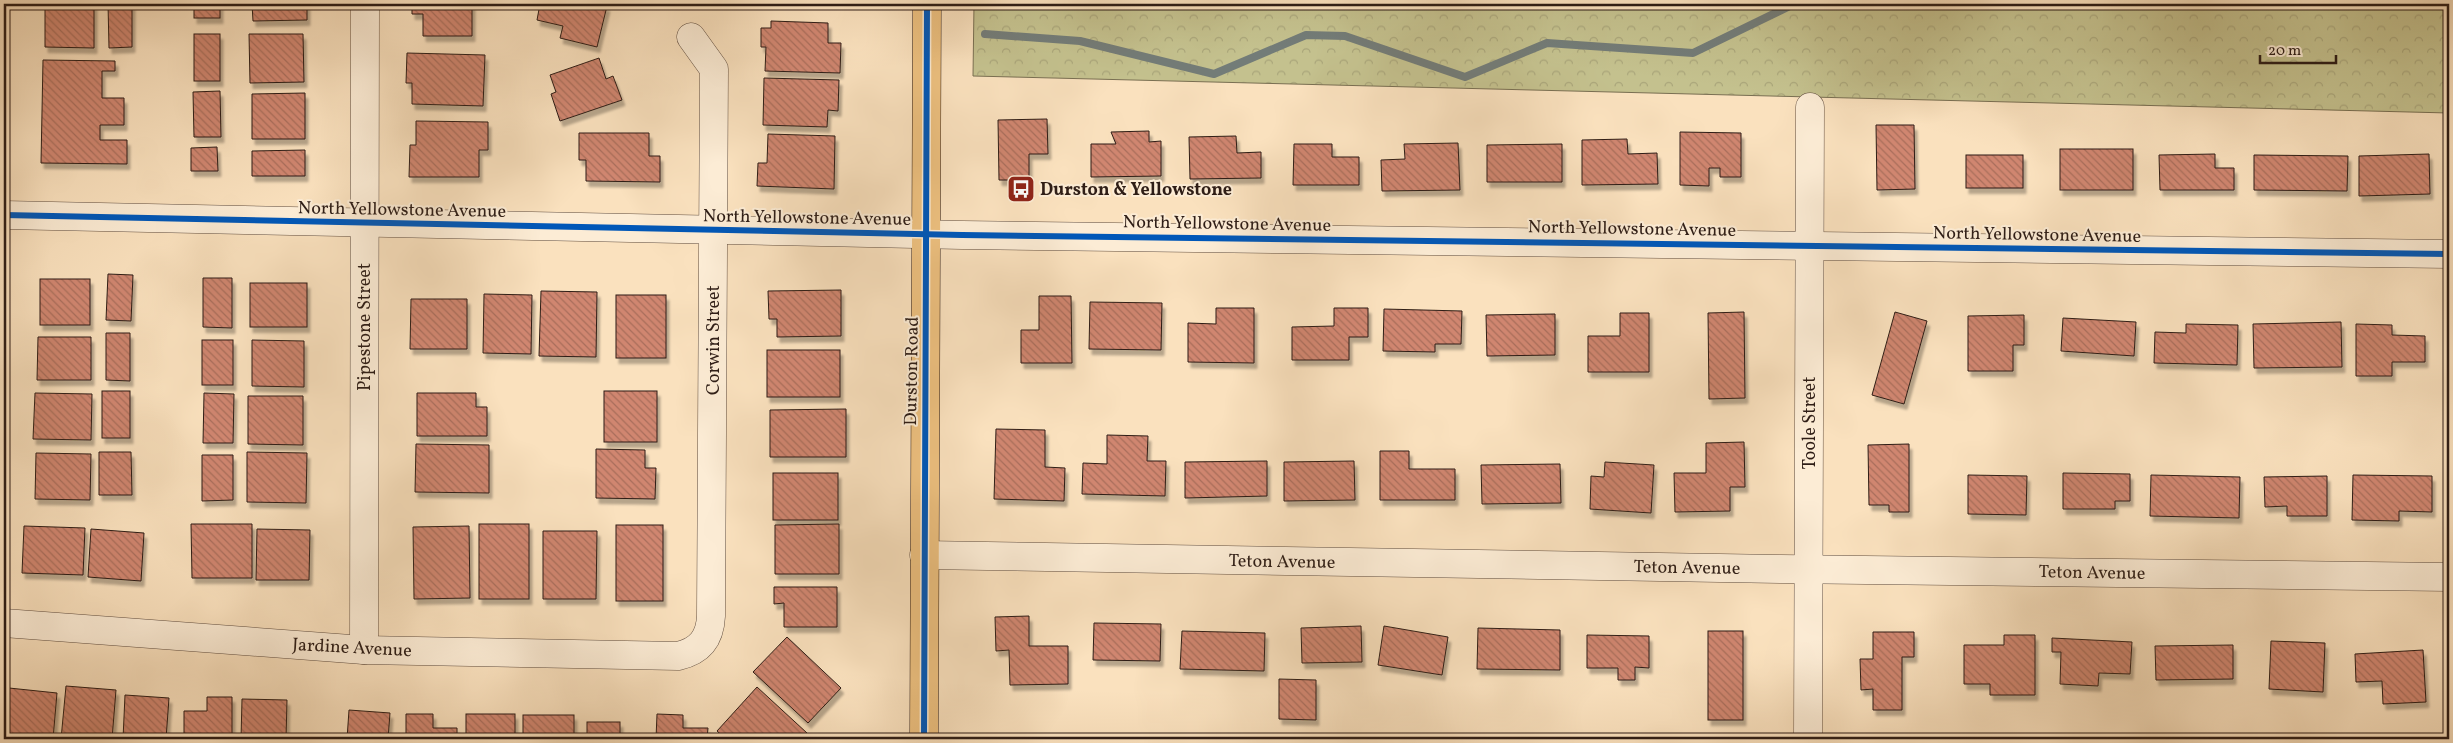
<svg xmlns="http://www.w3.org/2000/svg" width="2453" height="743" viewBox="0 0 2453 743" font-family="Vollkorn,serif">
<defs>
<pattern id="park-crowns" width="20" height="18" patternUnits="userSpaceOnUse" patternTransform="scale(1.25)"><rect width="20" height="18" fill="#c4c18e"/><path d="M2 6a3 3 0 1 1 6 0M12 15a3 3 0 1 1 6 0" fill="none" stroke="#a9a57a"/></pattern>
<pattern id="building-back-hatch" width="6" height="6" patternUnits="userSpaceOnUse" patternTransform="scale(1.25)"><rect width="6" height="6" fill="#d08670"/><path d="M-1 5l2 2M0 0l6 6M5-1l2 2" fill="none" stroke="#a96d5b"/></pattern>
<filter id="shadow"><feDropShadow dx="3" dy="5.5" stdDeviation="1" flood-color="#0004"/></filter>
</defs>
<rect width="100%" height="100%" fill="#fae1be"/>
<filter id="stains"><feTurbulence type="fractalNoise" baseFrequency=".004" numOctaves="4"/><feColorMatrix values="0 0 0 0 .2 0 0 0 0 .09 0 0 0 0 .02 0 0 0 .5 -.17"/></filter>
<radialGradient id="worn" r=".72"><stop offset=".6" stop-color="#630" stop-opacity="0"/><stop offset="1" stop-color="#630" stop-opacity=".3"/></radialGradient>
<polygon fill="url(#park-crowns)" stroke="#796f52" points="974,4 2449,4 2449,113 973,76"/>
<g fill="none" stroke-linecap="round" stroke-linejoin="round">
<polyline stroke="#737c78" stroke-width="8" points="985,34 1080,41 1214,74 1306,35 1345,36 1465,77 1547,43 1693,53 1794,4"/>
</g>
<g fill="url(#building-back-hatch)" stroke="#2e1d16" filter="url(#shadow)">
<polygon points="45,4 94,4 94,48 45,47"/>
<polygon points="108,4 132,4 132,47 109,48"/>
<rect x="194" y="4" width="26" height="14"/>
<polygon points="252,4 307,4 307,20 253,21"/>
<polygon points="412,4 472,4 472,36 423,36 423,14 412,14"/>
<polygon points="540,4 597,4 607,6 597,47 560,38 563,26 537,20"/>
<polygon points="771,21 828,23 828,43 841,43 840,73 765,71 766,47 761,47 761,28 771,28"/>
<rect x="194" y="34" width="26" height="47"/>
<polygon points="249,34 303,34 304,82 250,83"/>
<polygon points="407,53 485,55 483,106 412,104 412,83 406,83"/>
<polygon points="599,58 606,79 613,76 622,100 560,121 551,94 556,92 550,75"/>
<polygon points="43,60 115,61 115,71 102,71 102,98 124,98 124,125 100,125 100,140 127,140 127,164 41,163"/>
<polygon points="764,78 839,80 838,111 828,110 827,127 763,125"/>
<polygon points="220,91 221,137 194,137 193,92"/>
<polygon points="305,93 305,139 252,139 252,94"/>
<polygon points="1047,119 1048,154 1029,154 1029,180 999,180 998,120"/>
<polygon points="416,121 488,122 488,150 479,150 479,177 409,177 410,145 416,145"/>
<polygon points="1876,125 1914,125 1915,189 1877,190"/>
<polygon points="1149,131 1149,142 1161,141 1161,176 1091,177 1091,144 1116,144 1111,132"/>
<polygon points="1680,132 1741,133 1741,177 1720,177 1720,168 1709,168 1709,186 1680,185"/>
<polygon points="579,133 649,133 649,156 660,156 660,182 586,181 586,160 579,160"/>
<polygon points="768,134 835,136 834,189 757,186 758,163 767,163"/>
<polygon points="1236,136 1237,153 1261,152 1261,178 1190,179 1189,137"/>
<polygon points="1627,139 1628,154 1657,153 1658,184 1582,185 1582,140"/>
<polygon points="1458,143 1460,190 1382,191 1381,160 1405,159 1404,144"/>
<polygon points="1294,144 1332,144 1332,157 1359,157 1359,185 1293,185"/>
<polygon points="1562,144 1562,182 1487,182 1487,145"/>
<polygon points="217,147 218,171 191,171 191,148"/>
<rect x="2060" y="149" width="73" height="41"/>
<polygon points="305,150 305,176 252,176 252,151"/>
<polygon points="2215,154 2215,168 2234,168 2234,190 2160,190 2159,155"/>
<polygon points="2429,154 2430,194 2359,196 2359,156"/>
<rect x="1966" y="155" width="57" height="33"/>
<polygon points="2254,155 2348,156 2347,191 2254,190"/>
<polygon points="108,274 133,275 131,321 106,320"/>
<polygon points="203,278 232,278 232,328 203,327"/>
<rect x="40" y="279" width="50" height="46"/>
<rect x="250" y="283" width="57" height="44"/>
<polygon points="841,290 841,336 777,337 777,319 769,319 768,291"/>
<polygon points="541,291 597,292 596,357 539,356"/>
<polygon points="484,294 532,295 531,354 483,353"/>
<rect x="616" y="295" width="50" height="63"/>
<polygon points="1039,296 1071,296 1072,363 1021,363 1021,330 1039,330"/>
<polygon points="411,299 467,299 467,349 410,349"/>
<polygon points="1090,302 1162,303 1161,350 1089,349"/>
<polygon points="1216,308 1254,308 1254,363 1188,362 1188,323 1216,324"/>
<polygon points="1334,308 1368,308 1368,337 1349,337 1349,360 1292,360 1292,327 1334,326"/>
<polygon points="1384,309 1462,311 1461,344 1435,344 1435,352 1383,351"/>
<polygon points="1744,312 1745,398 1709,399 1708,313"/>
<polygon points="1895,312 1927,321 1904,404 1872,395"/>
<polygon points="1620,313 1649,313 1649,372 1588,372 1588,336 1620,336"/>
<polygon points="1555,314 1555,355 1487,356 1486,315"/>
<polygon points="2024,315 2024,345 2013,345 2013,371 1968,371 1968,316"/>
<polygon points="2063,318 2136,322 2134,356 2061,351"/>
<polygon points="2341,322 2342,367 2254,368 2253,324"/>
<polygon points="2186,324 2238,325 2237,365 2154,363 2155,332 2186,333"/>
<polygon points="2356,324 2392,325 2392,335 2425,336 2425,362 2392,362 2392,376 2356,376"/>
<polygon points="106,333 130,333 130,381 106,380"/>
<polygon points="38,337 91,337 91,380 37,380"/>
<rect x="202" y="340" width="31" height="45"/>
<polygon points="252,340 304,341 304,387 252,386"/>
<rect x="767" y="350" width="73" height="47"/>
<rect x="102" y="391" width="28" height="47"/>
<rect x="604" y="391" width="53" height="51"/>
<polygon points="35,393 92,394 91,440 33,439"/>
<polygon points="204,393 234,394 233,443 203,443"/>
<polygon points="417,393 476,393 476,407 487,407 487,436 417,436"/>
<polygon points="248,396 303,396 303,445 248,444"/>
<polygon points="846,409 846,457 770,457 770,410"/>
<polygon points="996,429 1045,430 1045,467 1065,468 1064,501 994,499"/>
<polygon points="1107,435 1148,436 1147,461 1166,461 1165,496 1082,494 1083,463 1107,464"/>
<polygon points="1744,442 1745,487 1730,487 1730,511 1675,512 1674,473 1706,473 1706,443"/>
<polygon points="416,444 489,445 489,493 415,492"/>
<polygon points="1909,444 1909,512 1889,512 1889,505 1869,505 1868,445"/>
<polygon points="596,449 645,450 645,468 656,468 655,499 596,498"/>
<polygon points="1380,451 1409,451 1409,469 1455,469 1455,500 1380,500"/>
<polygon points="99,452 131,452 132,495 99,495"/>
<polygon points="247,452 307,453 306,503 247,502"/>
<polygon points="36,453 91,454 90,500 35,499"/>
<polygon points="202,455 233,455 233,500 202,501"/>
<polygon points="1267,461 1267,496 1185,498 1185,462"/>
<polygon points="1354,461 1355,500 1284,501 1284,462"/>
<polygon points="1605,462 1654,465 1651,513 1590,509 1591,476 1604,477"/>
<polygon points="1560,464 1561,503 1482,504 1481,465"/>
<rect x="773" y="473" width="65" height="47"/>
<polygon points="2063,473 2130,474 2130,501 2115,501 2115,509 2063,509"/>
<polygon points="1968,475 2027,476 2026,515 1968,514"/>
<polygon points="2151,475 2240,477 2239,518 2150,516"/>
<polygon points="2353,475 2432,476 2432,512 2399,511 2399,521 2352,520"/>
<polygon points="2327,476 2327,516 2287,516 2287,506 2265,507 2264,477"/>
<rect x="2448" y="480" width="1" height="34"/>
<polygon points="191,524 252,524 252,578 192,578"/>
<rect x="479" y="524" width="50" height="75"/>
<polygon points="839,524 839,574 775,574 775,525"/>
<rect x="616" y="525" width="47" height="76"/>
<polygon points="24,526 85,528 83,575 22,573"/>
<polygon points="469,526 470,598 414,599 413,527"/>
<polygon points="91,529 144,533 141,581 88,577"/>
<polygon points="257,529 310,530 309,580 256,580"/>
<polygon points="543,531 597,531 596,599 543,599"/>
<polygon points="774,587 837,587 837,627 784,627 784,603 774,604"/>
<polygon points="1029,616 1029,646 1068,646 1068,684 1010,685 1009,650 996,651 995,617"/>
<polygon points="1094,623 1161,624 1160,661 1093,660"/>
<polygon points="1361,626 1362,662 1302,663 1301,628"/>
<polygon points="1384,626 1448,637 1442,675 1378,665"/>
<polygon points="1478,628 1560,630 1560,670 1477,669"/>
<polygon points="1182,631 1265,633 1264,671 1180,669"/>
<rect x="1708" y="631" width="35" height="89"/>
<polygon points="1873,632 1914,632 1914,657 1902,657 1902,710 1873,710 1873,689 1861,690 1860,659 1873,659"/>
<polygon points="1587,635 1649,636 1649,668 1635,667 1635,680 1618,680 1618,668 1587,668"/>
<polygon points="2004,635 2035,635 2035,695 1990,695 1990,684 1964,684 1964,645 2004,645"/>
<polygon points="787,637 841,688 808,723 753,672"/>
<polygon points="2052,638 2132,642 2130,674 2099,673 2098,686 2060,684 2061,652 2052,652"/>
<polygon points="2271,641 2325,643 2323,692 2269,689"/>
<polygon points="2233,645 2233,679 2156,680 2155,646"/>
<polygon points="2423,650 2426,702 2383,704 2382,681 2356,682 2355,654"/>
<polygon points="1279,679 1316,680 1316,720 1279,719"/>
<polygon points="66,686 116,690 112,739 61,739"/>
<polygon points="757,687 807,733 802,739 726,739 717,731"/>
<polygon points="9,688 57,693 53,739 5,734"/>
<polygon points="125,695 169,698 166,739 123,739"/>
<polygon points="207,697 232,697 232,739 184,739 184,711 207,711"/>
<polygon points="242,699 287,700 286,739 241,739"/>
<polygon points="349,710 390,713 388,739 347,739"/>
<polygon points="406,714 433,714 433,728 457,728 457,739 406,739"/>
<rect x="466" y="714" width="49" height="25"/>
<polygon points="657,714 683,715 683,728 708,728 707,739 656,739"/>
<rect x="523" y="715" width="51" height="24"/>
<rect x="587" y="722" width="33" height="17"/>
</g>
<g fill="none" stroke-linecap="round" stroke-linejoin="round">
<defs>
<g id="minor">
<polyline points="4,215 962,235 2449,254"/>
<polyline points="924,555 1781,569 2449,577"/>
<path d="M 4,623 L 364,650 L 678,656 C 700,651 710,638 711,616 L 714,69 L 691,37"/>
<polyline points="364,650 365,4"/>
<polyline points="1808,739 1810,107"/>
</g>
<polyline id="major" points="924,739 927,4"/>
</defs>
<use href="#minor" stroke="#614e40" stroke-width="29"/>
<use href="#major" stroke="#2e1d16" stroke-width="29"/>
<use href="#minor" stroke="#fcecd5" stroke-width="28"/>
<use href="#major" stroke="#edc07f" stroke-width="28"/>
<defs>
<g id="cycleway">
<polyline points="4,215 962,235 2449,254"/>
<polyline points="924,739 927,4"/>
</g>
</defs>
<use href="#cycleway" stroke="#fcecd5" stroke-width="9"/>
<use href="#cycleway" stroke="#0057b8" stroke-width="6"/>
</g>
<defs>
<symbol id="bus-square" viewBox="-11 -11 22 22"><rect x="-9" y="-9" width="18" height="18" rx="4" fill="#8f2418" stroke="#fcecd5"/><path d="M-5-6H5V4H4V6H2V4H-2V6H-4V4H-5ZM-3.5-4V0h7V-4ZM-3.5 1.2v1.5H-2V1.2ZM2 1.2v1.5H3.5V1.2Z" fill="#fff"/></symbol>
</defs>
<g fill-rule="evenodd">
<use href="#bus-square" x="1005" y="173" width="32" height="32"/>
</g>
<g text-anchor="middle" stroke-width="4" stroke-linejoin="round" paint-order="stroke">
<g font-size="18" font-weight="bold" fill="#2e1d16" stroke="#fcecd5" text-anchor="start">
<text x="1040" y="195">Durston &amp; Yellowstone</text>
</g>
<g font-size="18" fill="#2e1d16" stroke="#fcecd5">
<text transform="translate(402 209) rotate(1)" y="6">North Yellowstone Avenue</text>
<text transform="translate(807 217) rotate(1)" y="6">North Yellowstone Avenue</text>
<text transform="translate(1227 223) rotate(1)" y="6">North Yellowstone Avenue</text>
<text transform="translate(1632 228) rotate(1)" y="6">North Yellowstone Avenue</text>
<text transform="translate(2037 234) rotate(1)" y="6">North Yellowstone Avenue</text>
<text transform="translate(364 327) rotate(-90)" y="6">Pipestone Street</text>
<text transform="translate(713 340) rotate(-90)" y="6">Corwin Street</text>
<text transform="translate(911 371) rotate(-89)" y="6">Durston Road</text>
<text transform="translate(1809 423) rotate(-90)" y="6">Toole Street</text>
<text transform="translate(1282 561) rotate(1)" y="6">Teton Avenue</text>
<text transform="translate(1687 567) rotate(1)" y="6">Teton Avenue</text>
<text transform="translate(2092 572) rotate(1)" y="6">Teton Avenue</text>
<text transform="translate(352 647) rotate(3)" y="6">Jardine Avenue</text>
</g>
</g>
<rect width="2453" height="743" fill="none" stroke="#fae1be" stroke-width="20"/>
<rect x="5" y="5" width="2443" height="733" fill="none" stroke="#2e1d16" stroke-width="2.5"/>
<rect x="10" y="10" width="2433" height="723" fill="none" stroke="#2e1d16"/>
<path d="M2260 55v8h76v-8" fill="none" stroke="#2e1d16" stroke-width="2.5"/>
<text x="2268" y="55" font-size="15" fill="#2e1d16" stroke="#fcecd5" stroke-width="4" paint-order="stroke">20 m</text>
<rect width="100%" height="100%" filter="url(#stains)"/>
<rect width="100%" height="100%" fill="url(#worn)"/>
</svg>
